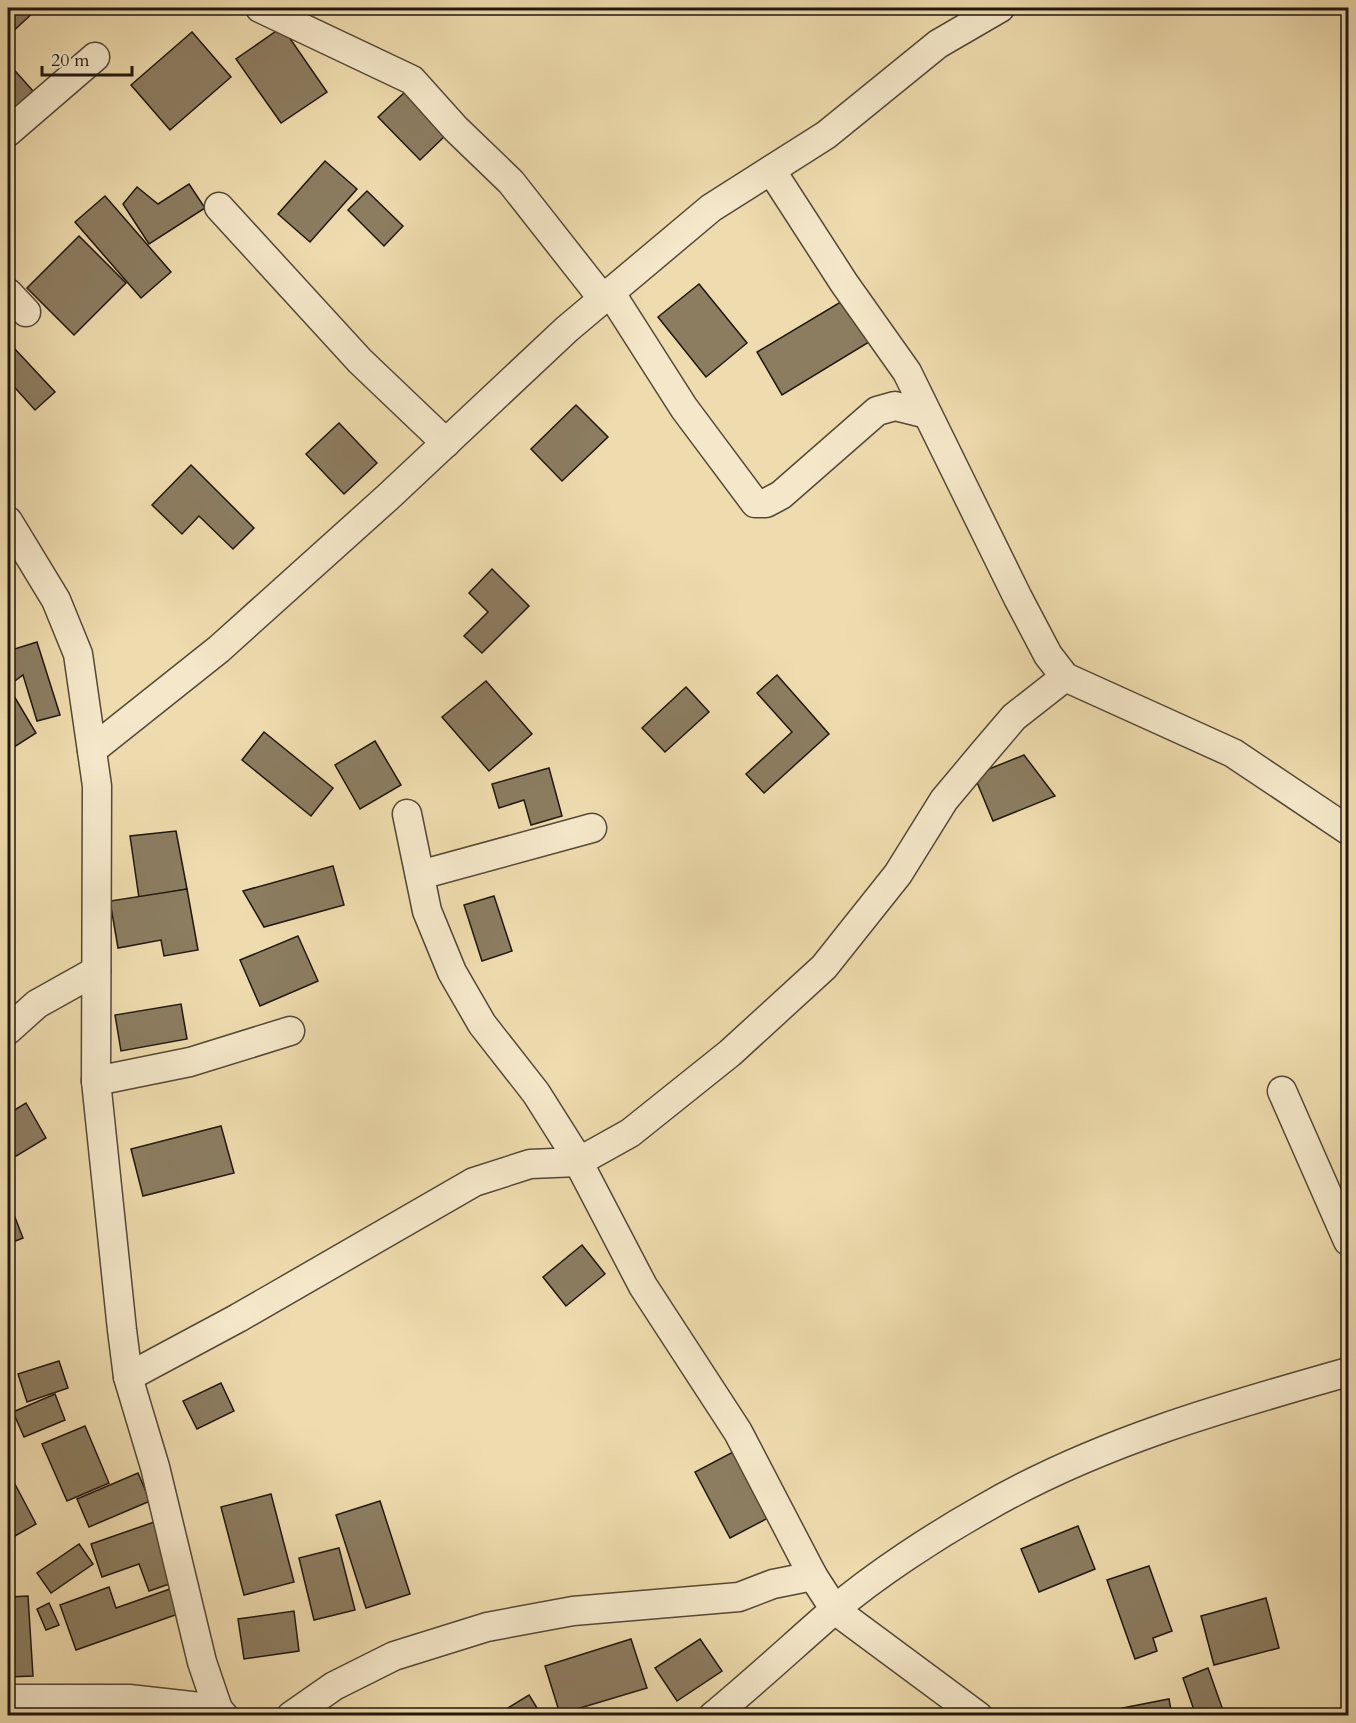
<svg xmlns="http://www.w3.org/2000/svg" width="1356" height="1723" viewBox="0 0 1356 1723" font-family="Cardo,serif">
<rect width="100%" height="100%" fill="#efdcae"/>
<filter id="stains"><feTurbulence type="fractalNoise" baseFrequency=".00333" numOctaves="4"/><feColorMatrix values="0 0 0 0 .2 0 0 0 0 .09 0 0 0 0 .02 0 0 0 .5 -.17"/></filter>
<radialGradient id="worn" r=".72"><stop offset=".6" stop-color="#630" stop-opacity="0"/><stop offset="1" stop-color="#630" stop-opacity=".3"/></radialGradient>
<g fill="#8c7d61" stroke="#20170e" stroke-width="1.5">
<polygon points="8,8 38,8 8,36"/>
<polygon points="282,27 327,92 281,123 236,59"/>
<polygon points="192,32 231,77 170,130 131,85"/>
<polygon points="8,63 33,91 8,115"/>
<polygon points="405,92 446,135 420,160 378,117"/>
<polygon points="325,161 357,189 310,242 278,214"/>
<polygon points="189,184 205,208 149,244 123,204 137,187 158,204"/>
<polygon points="367,191 403,226 384,246 348,210"/>
<polygon points="105,196 171,272 141,298 75,222"/>
<polygon points="79,236 126,283 74,335 27,288"/>
<polygon points="699,284 747,343 706,377 658,317"/>
<polygon points="844,300 869,342 782,395 757,352"/>
<polygon points="14,348 55,392 35,410 8,380 8,354"/>
<polygon points="576,405 608,437 562,481 531,449"/>
<polygon points="339,423 377,463 344,494 306,454"/>
<polygon points="191,465 254,528 233,549 199,516 182,534 152,505"/>
<polygon points="492,569 529,606 482,653 464,636 488,612 469,593"/>
<polygon points="37,642 60,715 37,721 23,675 8,686 8,651"/>
<polygon points="777,675 829,734 764,793 746,774 792,732 757,693"/>
<polygon points="486,681 532,734 489,771 442,717"/>
<polygon points="8,686 36,733 8,751"/>
<polygon points="686,687 709,712 665,752 642,728"/>
<polygon points="264,732 333,788 311,816 242,760"/>
<polygon points="375,741 401,785 360,809 335,765"/>
<polygon points="1024,755 1055,796 993,821 974,775"/>
<polygon points="549,768 562,816 531,825 524,800 499,808 492,784"/>
<polygon points="176,831 187,889 139,898 130,836"/>
<polygon points="333,866 344,905 264,927 243,891"/>
<polygon points="187,889 198,950 164,956 161,940 118,948 110,901"/>
<polygon points="494,896 512,951 482,961 464,905"/>
<polygon points="298,936 318,981 260,1006 240,960"/>
<polygon points="181,1004 187,1039 121,1051 115,1015"/>
<polygon points="26,1103 46,1138 8,1161 8,1114"/>
<polygon points="221,1126 234,1173 143,1196 131,1149"/>
<polygon points="11,1207 23,1238 8,1244 8,1208"/>
<polygon points="582,1245 605,1274 566,1306 543,1277"/>
<polygon points="59,1361 68,1388 27,1402 18,1374"/>
<polygon points="221,1383 234,1411 197,1429 183,1401"/>
<polygon points="55,1394 65,1420 24,1437 13,1412"/>
<polygon points="85,1426 109,1483 67,1501 42,1444"/>
<polygon points="735,1451 770,1517 730,1538 695,1472"/>
<polygon points="8,1471 36,1524 8,1540"/>
<polygon points="138,1473 150,1501 89,1527 77,1499"/>
<polygon points="271,1494 294,1582 244,1595 221,1507"/>
<polygon points="380,1501 410,1594 366,1608 336,1515"/>
<polygon points="157,1521 178,1581 149,1591 139,1564 102,1577 91,1544"/>
<polygon points="1078,1526 1095,1569 1039,1592 1021,1549"/>
<polygon points="79,1544 93,1564 51,1593 37,1573"/>
<polygon points="339,1548 355,1610 314,1620 299,1558"/>
<polygon points="1149,1566 1172,1631 1153,1638 1157,1651 1135,1659 1107,1580"/>
<polygon points="109,1587 116,1608 170,1589 178,1614 76,1650 60,1605"/>
<polygon points="28,1596 33,1676 8,1677 8,1597"/>
<polygon points="1266,1598 1279,1648 1214,1665 1201,1616"/>
<polygon points="49,1603 59,1625 46,1630 37,1609"/>
<polygon points="294,1611 299,1651 244,1659 238,1619"/>
<polygon points="631,1639 647,1688 560,1714 545,1666"/>
<polygon points="700,1639 722,1671 677,1701 655,1668"/>
<polygon points="1208,1668 1225,1716 1196,1716 1183,1678"/>
<polygon points="529,1695 542,1716 495,1716"/>
<polygon points="1169,1699 1172,1716 1123,1716 1122,1708"/>
<polygon points="121,1704 143,1705 143,1716 120,1716"/>
</g>
<g fill="none" stroke-linecap="round" stroke-linejoin="round">
<defs>
<g id="minor">
<polyline points="260,8 412,80 456,129 511,182 603,299"/>
<polyline points="8,132 95,57"/>
<polyline points="771,170 844,283 907,372 1018,598 1048,655 1065,677 1233,753 1348,830"/>
<polyline points="219,207 360,361 446,443"/>
<polyline points="610,292 684,408 755,503 766,503 781,495 877,411 895,406 927,414"/>
<polyline points="8,293 26,312"/>
<polyline points="8,521 56,600 78,654 97,786 96,1081 122,1330 128,1377 155,1467 202,1662 218,1709 224,1716"/>
<polyline points="92,750 219,649 388,497 567,329 711,208 826,135 938,44 1000,8"/>
<polyline points="407,814 427,911 452,972 482,1024 536,1093 572,1150 643,1286 738,1432 813,1576 835,1610 978,1716"/>
<polyline points="420,875 592,828"/>
<polyline points="8,1030 37,1004 96,971"/>
<polyline points="96,1081 190,1062 290,1031"/>
<polyline points="1282,1091 1348,1241"/>
<polyline points="128,1377 238,1318 474,1182 530,1164 578,1162 630,1133 730,1053 824,967 898,874 944,800 985,751 1014,717 1065,677"/>
<polyline points="8,1699 129,1699 218,1709"/>
<polyline points="291,1716 334,1686 394,1656 487,1627 573,1611 739,1597 773,1584 813,1576"/>
<path d="M 713,1716 C 754,1682 793,1646 833,1611 C 875,1575 935,1536 983,1509 C 1096,1443 1224,1407 1348,1372"/>
</g>
</defs>
<use href="#minor" stroke="#544836" stroke-width="31"/>
<use href="#minor" stroke="#f5e8ca" stroke-width="28"/>
</g>
<rect width="1356" height="1723" fill="none" stroke="#efdcae" stroke-width="30"/>
<rect x="9" y="9" width="1338" height="1705" fill="none" stroke="#20170e" stroke-width="3"/>
<rect x="15" y="15" width="1326" height="1693" fill="none" stroke="#20170e" stroke-width="1.5"/>
<path d="M42 66v9h90v-9" fill="none" stroke="#20170e" stroke-width="3"/>
<text x="51" y="66" font-size="18" fill="#20170e" stroke="#f5e8ca" stroke-width="4.5" paint-order="stroke">20 m</text>
<rect width="100%" height="100%" filter="url(#stains)"/>
<rect width="100%" height="100%" fill="url(#worn)"/>
</svg>
